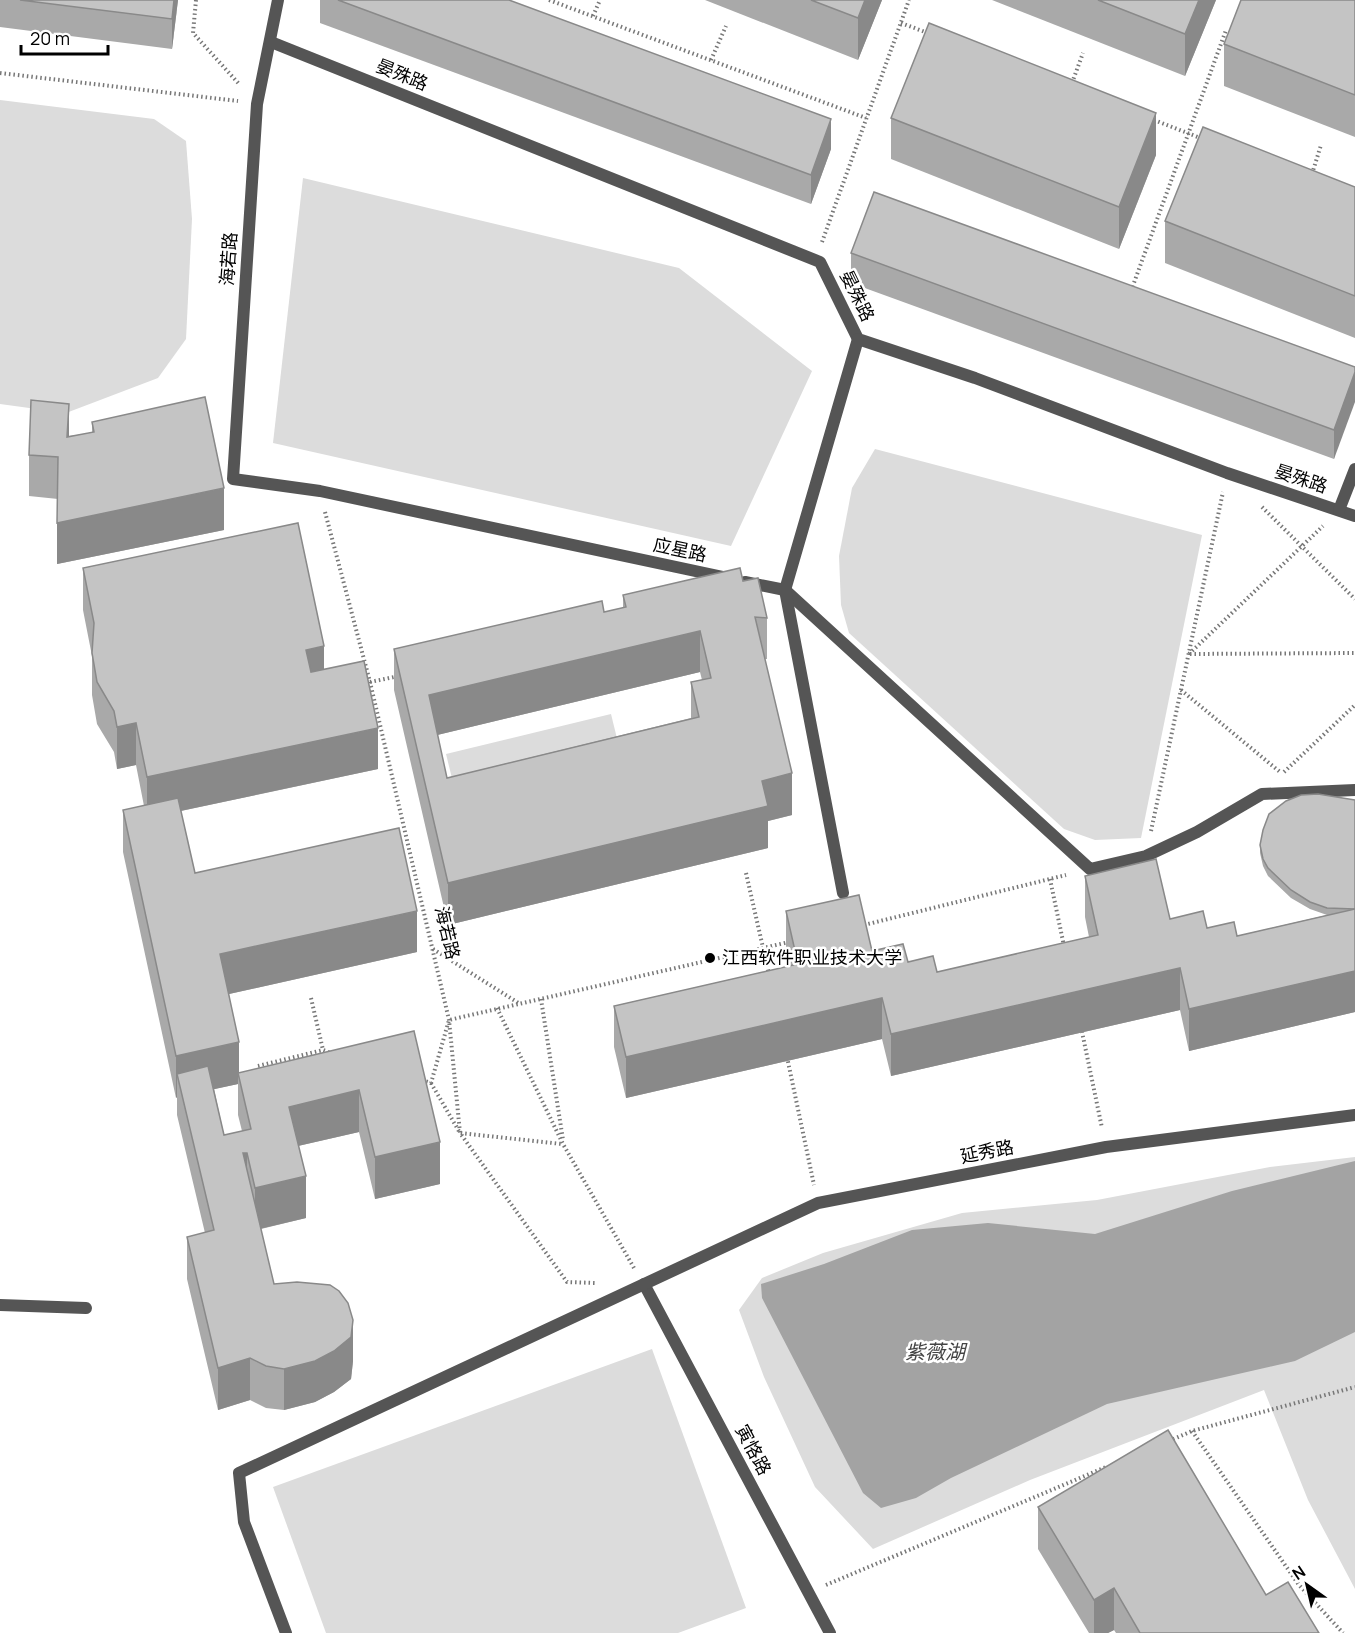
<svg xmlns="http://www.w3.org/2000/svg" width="1355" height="1633" viewBox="0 0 1355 1633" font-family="Manrope,'Noto Sans SC',sans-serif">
<rect width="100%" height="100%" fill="#fff"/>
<g fill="#dcdcdc">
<polygon points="0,100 154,119 186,141 192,219 186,339 158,378 66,413 0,404"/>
<polygon points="303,178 679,268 812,371 731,546 273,443"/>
<polygon points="875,449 1202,535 1141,838 1095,840 1064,829 849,633 841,605 839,556 852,488"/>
<polygon points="611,714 625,771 460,811 446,754"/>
<polygon points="1355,1157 1355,1589 1308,1500 1264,1390 1030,1480 873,1549 815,1487 764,1377 739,1310 762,1278 823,1253 962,1213 1097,1200 1270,1167"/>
<polygon points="652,1349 746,1608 678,1633 326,1633 273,1487"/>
</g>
<polygon fill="#a3a3a3" points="1355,1161 1355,1332 1295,1361 1107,1404 951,1478 916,1498 881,1508 863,1493 762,1298 761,1284 824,1264 912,1230 988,1223 1095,1234 1232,1191"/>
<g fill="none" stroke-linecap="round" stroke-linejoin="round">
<g stroke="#777" stroke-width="4" stroke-dasharray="1.5 3" stroke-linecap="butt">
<polyline points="196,0 193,33 240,85"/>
<polyline points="549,0 866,118"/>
<polyline points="593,16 600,0"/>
<polyline points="901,23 928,33"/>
<polyline points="711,60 726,26"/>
<polyline points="0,73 238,101"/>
<polyline points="1072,83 1083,53"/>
<polyline points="1154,120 1203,139"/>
<polyline points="1312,174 1321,145"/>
<polyline points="822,242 909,0"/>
<polyline points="1131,291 1226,30"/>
<polyline points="1262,507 1355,599"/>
<polyline points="325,512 370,682 449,1020 460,1133 567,1282 595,1283"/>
<polyline points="1189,654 1323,526"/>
<polyline points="1190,654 1355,653"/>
<polyline points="370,682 399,676"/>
<polyline points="1181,690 1280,772"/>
<polyline points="1284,772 1355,705"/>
<polyline points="1151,831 1223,492"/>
<polyline points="746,873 769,974"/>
<polyline points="1050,879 1064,946"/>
<polyline points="864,925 1066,875"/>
<polyline points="433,949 520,1004"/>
<polyline points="311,998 323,1050"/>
<polyline points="541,999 563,1140"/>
<polyline points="497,1008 563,1144 634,1268"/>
<polyline points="1081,1027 1102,1128"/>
<polyline points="787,1057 814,1185"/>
<polyline points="258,1066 323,1050 331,1053"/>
<polyline points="422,1080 431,1083 449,1020 789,942"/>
<polyline points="431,1083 460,1133 562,1144"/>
<polyline points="1192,1431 1299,1585 1343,1633"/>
<polyline points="1169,1441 1192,1431 1355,1387"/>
<polyline points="826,1585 1106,1467"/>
</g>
<g stroke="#555" stroke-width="12">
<polyline points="278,0 257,104 233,479 320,491 728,578"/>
<polyline points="271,42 820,262 858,339 975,378 1227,473 1355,516"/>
<polyline points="1339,510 1355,469"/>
<polyline points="745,582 785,590 1090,869 1146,856 1197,832 1262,794 1355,790"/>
<polyline points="843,893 785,590 858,339"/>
<polyline points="644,1284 830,1633"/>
<polyline points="0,1305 86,1308"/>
<polyline points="286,1633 244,1522 239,1473 818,1203 1106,1147 1355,1115"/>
</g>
</g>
<g fill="#a9a9a9" fill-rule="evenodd">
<polygon points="0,0 178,0 172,49 0,27"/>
<polygon points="320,0 509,0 831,149 811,204 320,23"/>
<polygon points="705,0 882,0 858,60"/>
<polygon points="992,0 1216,0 1185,76"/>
<polygon points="1355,0 1355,137 1224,86 1224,44"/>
<polygon points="891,118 1156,155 1119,249 891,159"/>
<polygon points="1355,187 1355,338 1165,263 1165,221"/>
<polygon points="851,253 1355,367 1334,459 851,283"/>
<polygon points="92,422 224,530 57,564 58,499 29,496 29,455 69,436 92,433"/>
<path d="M 83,568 L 324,670 L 378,769 L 181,811 L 195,873 L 417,952 L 229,994 L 239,1073 L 414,1031 L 440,1184 L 375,1199 L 359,1132 L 298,1146 L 306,1218 L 261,1229 L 274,1284 L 353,1361 L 351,1379 L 334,1392 L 315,1402 L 284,1410 L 266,1408 L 250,1400 L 218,1410 L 187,1279 L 187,1237 L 205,1233 L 177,1115 L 177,1097 L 176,1098 L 123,852 L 123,810 L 144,806 L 136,765 L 117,769 L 114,752 L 97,724 L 92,695 L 92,656 L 83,610 ZM 238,1084 L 238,1115 L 242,1131 L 224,1135 L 214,1089 Z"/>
<path d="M 743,581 L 767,618 L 767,659 L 765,659 L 792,815 L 768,821 L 768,848 L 448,925 L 394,690 L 394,649 L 604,612 L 623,608 L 623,595 ZM 700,672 L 702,680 L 691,682 L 691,718 L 447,778 L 437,735 Z"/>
<polygon points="1355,800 1355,1012 1189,1051 1180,1010 891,1076 882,1039 626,1098 614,1047 614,1006 789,966 786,953 786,911 872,951 908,962 937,972 1089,937 1085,917 1085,876 1170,919 1237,936 1327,915 1310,909 1291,898 1268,876 1263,866 1260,853 1260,845"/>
<polygon points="1038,1507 1266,1595 1319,1633 1116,1633 1114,1630 1108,1633 1089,1633 1038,1549"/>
</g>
<g fill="#898989">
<polygon points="174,0 178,0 172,49 172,19"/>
<polygon points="865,0 882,0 858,60 858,18"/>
<polygon points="1199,0 1216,0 1185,76 1185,34"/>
<polygon points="1156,113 1156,155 1119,249 1119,207"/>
<polygon points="831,119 831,149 811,204 811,175"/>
<polygon points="1355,372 1355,402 1334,459 1334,430"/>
<polygon points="69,404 69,445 67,437"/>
<polygon points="224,488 224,530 57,564 57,523"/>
<polygon points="700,631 700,672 429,737 429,695"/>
<polygon points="324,646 324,688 306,692 306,650"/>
<polygon points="136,723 136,765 117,769 117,727"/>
<polygon points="378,728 378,769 147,818 147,777"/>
<polygon points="792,773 792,815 768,821 768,848 448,925 448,883 762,781"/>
<polygon points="417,911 417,952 220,996 220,954"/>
<polygon points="1180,968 1180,1010 891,1076 891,1034"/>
<polygon points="1355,971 1355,1012 1189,1051 1189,1009"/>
<polygon points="882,998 882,1039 626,1098 626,1057"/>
<polygon points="239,1042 239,1078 238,1073 238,1084 183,1096 177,1074 177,1097 176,1098 176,1056"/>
<polygon points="359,1090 359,1132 289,1148 289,1107"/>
<polygon points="440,1142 440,1184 375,1199 375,1157"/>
<polygon points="243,1153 247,1153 247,1194"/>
<polygon points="306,1176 306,1218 255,1230 255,1188"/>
<polygon points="353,1320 353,1361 351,1379 334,1392 315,1402 284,1410 284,1369"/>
<polygon points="250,1358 250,1400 218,1410 218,1368"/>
<polygon points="1114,1588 1114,1630 1108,1633 1094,1633 1094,1600"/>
</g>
<g fill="#c4c4c4" stroke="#898989" stroke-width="1.5" fill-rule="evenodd">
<polygon points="20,0 174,0 172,19"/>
<polygon points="338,0 509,0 831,119 811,175"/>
<polygon points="811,0 865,0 858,18"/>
<polygon points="1098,0 1199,0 1185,34"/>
<polygon points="1241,0 1355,0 1355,95 1224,44"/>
<polygon points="929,23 1156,113 1119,207 891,118"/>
<polygon points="1203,127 1355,187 1355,296 1165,221"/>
<polygon points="874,192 1355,367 1355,372 1334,430 851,253"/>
<polygon points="205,397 224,488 57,523 58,457 29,455 31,400 69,404 67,437 94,432 92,422"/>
<polygon points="298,523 324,646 306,650 311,672 364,661 378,728 147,777 136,723 117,727 114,711 97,682 92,653 94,623 83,568"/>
<path d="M 740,568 L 743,581 L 758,578 L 767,618 L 755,617 L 792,773 L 762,781 L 768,806 L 448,883 L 394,649 L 602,601 L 604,612 L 626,607 L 623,595 ZM 700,631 L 711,678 L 691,682 L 699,717 L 447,778 L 429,695 Z"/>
<polygon points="1318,794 1355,800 1355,909 1327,908 1310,902 1291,890 1268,868 1263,859 1260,845 1263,830 1269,814 1286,801 1301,795"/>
<polygon points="178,798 195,873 399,828 417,911 220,954 239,1042 176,1056 123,810"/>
<polygon points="1156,859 1170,919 1203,911 1207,928 1234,922 1237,936 1355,909 1355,971 1189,1009 1180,968 891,1034 882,998 626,1057 614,1006 798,964 786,911 859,895 872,951 903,944 908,962 933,956 937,972 1098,935 1085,876"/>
<polygon points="414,1031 440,1142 375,1157 359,1090 289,1107 306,1176 255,1188 247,1153 243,1153 274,1284 297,1282 330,1285 339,1291 348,1303 353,1320 351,1337 334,1351 315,1361 284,1369 266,1366 250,1358 218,1368 187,1237 214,1230 177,1074 208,1066 224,1135 251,1129 238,1073"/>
<polygon points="1168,1430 1266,1595 1288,1582 1319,1633 1140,1633 1114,1588 1094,1600 1038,1507"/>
</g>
<circle fill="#000" stroke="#fff" stroke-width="2" cx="710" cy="958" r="6"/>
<g text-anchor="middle" stroke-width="5" stroke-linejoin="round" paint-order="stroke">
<g font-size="18" fill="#000" stroke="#fff">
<text transform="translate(402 75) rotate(22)" y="6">晏殊路</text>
<text transform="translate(229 259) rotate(-86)" y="6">海若路</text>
<text transform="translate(857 296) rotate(64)" y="6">晏殊路</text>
<text transform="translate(1301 479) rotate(18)" y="6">晏殊路</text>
<text transform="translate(680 550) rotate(12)" y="6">应星路</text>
<text transform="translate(447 933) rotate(77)" y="6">海若路</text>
<text transform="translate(987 1152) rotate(-11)" y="6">延秀路</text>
<text transform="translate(753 1450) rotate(62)" y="6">寅恪路</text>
</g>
<g font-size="18" fill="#000" stroke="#fff" text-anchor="start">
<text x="722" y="964">江西软件职业技术大学</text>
</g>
<g font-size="20" font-style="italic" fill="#444" stroke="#fff">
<text x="935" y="1359">紫薇湖</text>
</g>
</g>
<g transform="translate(1307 1585) rotate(326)" stroke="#ffffff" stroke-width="4.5" paint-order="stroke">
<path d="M0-4.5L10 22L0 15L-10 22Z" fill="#000000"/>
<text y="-9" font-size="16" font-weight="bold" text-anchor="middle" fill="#000000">N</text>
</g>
<path d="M21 45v9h87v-9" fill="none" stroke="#000000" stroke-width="3"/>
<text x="30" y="45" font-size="18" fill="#000000" stroke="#ffffff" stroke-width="4.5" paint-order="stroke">20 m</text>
</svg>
